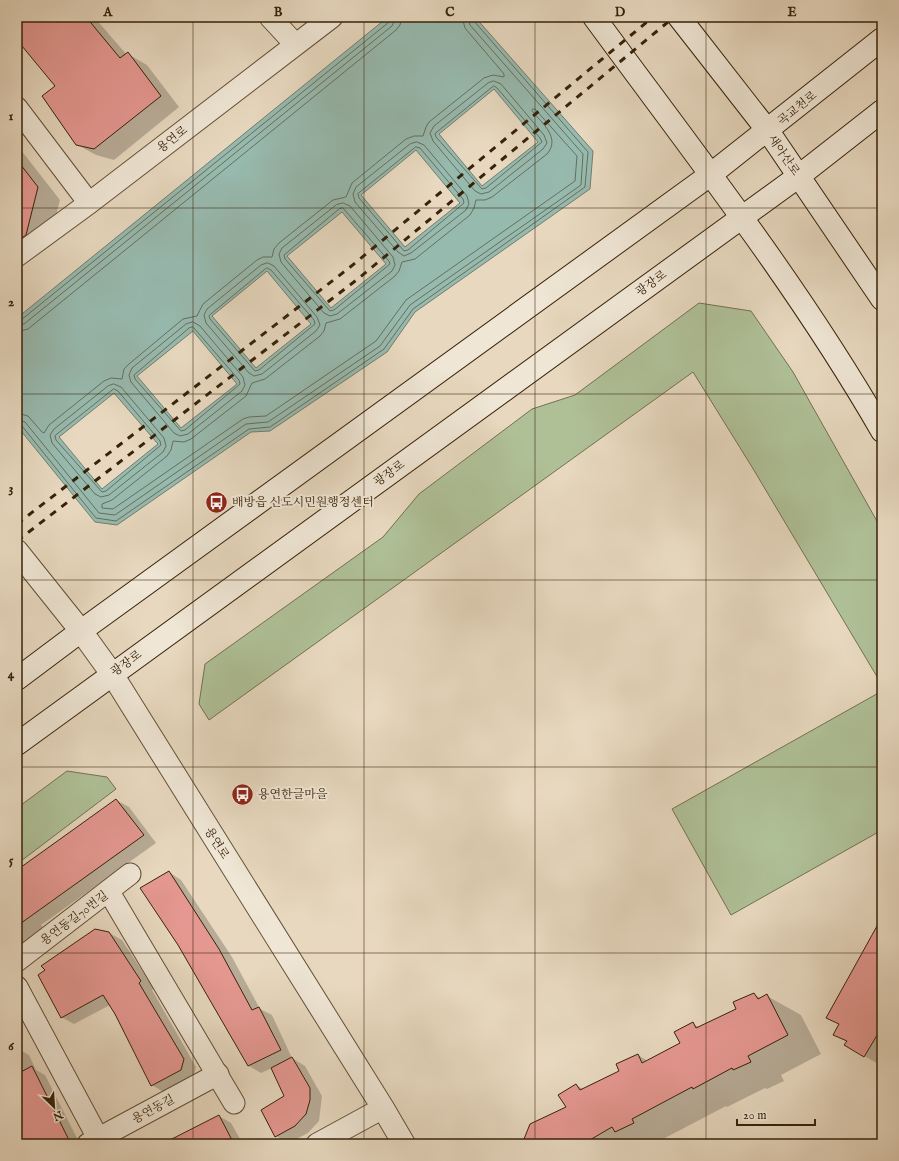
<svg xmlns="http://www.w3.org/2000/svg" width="899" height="1161" viewBox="0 0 899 1161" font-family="'IM FELL English','Noto Serif KR',serif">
<rect width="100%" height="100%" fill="#e7d8bf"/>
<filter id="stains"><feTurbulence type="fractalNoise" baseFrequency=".005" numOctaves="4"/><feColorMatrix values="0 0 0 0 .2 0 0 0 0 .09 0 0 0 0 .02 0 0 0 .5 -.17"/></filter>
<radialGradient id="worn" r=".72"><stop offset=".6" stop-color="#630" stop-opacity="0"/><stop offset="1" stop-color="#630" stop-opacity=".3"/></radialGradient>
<g fill="#afc097" stroke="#737150">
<polygon points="699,303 751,311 793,372 882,530 882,685 752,467 693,372 209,720 199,704 205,664 383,537 419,494 532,409 575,395"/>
<polygon points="882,691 882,830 731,915 672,809"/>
<polygon points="67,771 107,777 116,789 17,864 17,808"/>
</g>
<path fill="#97baaf" stroke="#717d6d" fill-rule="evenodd" d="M 388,17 L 475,17 L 593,151 L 590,189 L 415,312 L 387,352 L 270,431 L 251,432 L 117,525 L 95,522 L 17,426 L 17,318 ZM 494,89 L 538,142 L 482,186 L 439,134 ZM 416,150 L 460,203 L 405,247 L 361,195 ZM 342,212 L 386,264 L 331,308 L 287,256 ZM 267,271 L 311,324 L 256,368 L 212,316 ZM 193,331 L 237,384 L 181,428 L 137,376 ZM 114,393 L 158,444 L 102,489 L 59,437 Z"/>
<g fill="#0003">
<polygon points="17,17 94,17 127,55 128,54 147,65 179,107 114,160 96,155 76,144 56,86 17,39"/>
<polygon points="17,145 60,200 54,223 17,247"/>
<polygon points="116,800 129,807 156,843 41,925 45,930 17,950 17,871"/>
<polygon points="169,872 181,880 232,957 260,1009 272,1015 292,1058 305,1066 322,1096 319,1121 308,1133 289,1143 276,1136 286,1096 272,1068 261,1073 249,1066 179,944"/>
<polygon points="109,933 122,940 154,989 152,990 196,1067 194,1077 165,1093 152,1085 110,1005 74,1024 61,1017"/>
<polygon points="882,939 882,1066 845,1045 847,1042 835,1034 840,1025 827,1017"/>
<polygon points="753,994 761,998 767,996 801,1015 821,1054 781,1075 784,1081 767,1089 765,1088 727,1107 726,1106 665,1138 667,1143 664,1144 530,1144 567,1108 576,1085 583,1089 621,1071 638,1055 648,1061 681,1043 693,1024 699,1027 737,1009"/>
<polygon points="17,1048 29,1055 36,1070 45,1075 80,1144 17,1144"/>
<polygon points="219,1116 231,1123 243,1144 175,1144"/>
</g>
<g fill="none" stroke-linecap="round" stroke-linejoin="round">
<g stroke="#676e5c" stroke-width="1">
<polygon points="494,81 501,84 544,135 547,143 543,149 489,192 481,194 475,191 433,141 430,133 434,126 488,83"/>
<polygon points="494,86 497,88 540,138 542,142 486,188 482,189 436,137 435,134"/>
<path d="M 533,109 L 535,109 L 577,156 L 575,181 L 406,300 L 376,341 L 266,416 L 249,417 L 243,419 L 113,509 L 102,508 L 102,504 L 112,500 L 167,456 L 171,450 L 173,441 L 184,442 L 191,439 L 246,396 L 252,383 L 265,379 L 320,336 L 324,331 L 326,323 L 340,319 L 395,276 L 399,271 L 402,262 L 415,259 L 470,215 L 474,208 L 476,200 L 485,200 L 492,197 L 547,154 C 561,138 542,123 532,111 Z"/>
<polygon points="417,142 424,145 467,196 469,204 466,210 411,253 404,256 398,252 355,202 353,194 356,187 410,144"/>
<polygon points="416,147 420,148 463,199 464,203 408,250 404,251 359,198 358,194"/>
<polygon points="343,203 350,206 393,257 395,265 392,271 337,314 330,316 324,313 281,262 279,254 282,248 336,205"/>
<polygon points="343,208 389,261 390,264 334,310 330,311 285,259 284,255 339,209"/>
<polygon points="268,263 274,266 317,317 320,325 316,331 262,374 254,376 249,373 206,323 204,315 207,309 261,265"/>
<polygon points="267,268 271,270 314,320 315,324 259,370 255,371 210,319 209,316"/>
<polyline points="17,321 21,320 389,22 390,17"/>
<polygon points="193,322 200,326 243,377 245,385 242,391 188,434 180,436 174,433 131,382 129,375 132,368 186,324"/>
<polyline points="17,326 24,324 392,26 396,17"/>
<polygon points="193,327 239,380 240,384 185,430 181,431 135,379 134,375 189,328"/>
<polyline points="17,332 28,329 396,30 400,25 402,17"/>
<polygon points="114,384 121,387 164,438 166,446 163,452 109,495 101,497 95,494 52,443 50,435 54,429 108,386"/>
<polygon points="114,389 118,391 160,441 161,445 106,491 102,492 56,440 55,436"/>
<polyline points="17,413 28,416 42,432 44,433 49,425 104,381 111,378 122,379 124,369 129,364 183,319 197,316 203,304 257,260 263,257 272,257 274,249 279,243 333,200 346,197 352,183 406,139 414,136 423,136 426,127 429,122 484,78 493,75 504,77 504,74 465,28 462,17"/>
<polyline points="17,419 25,422 99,513 115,515 246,424 268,422 380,346 410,305 581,185 583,154 470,25 468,17"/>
<polyline points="17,424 22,426 96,518 116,521 249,429 270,427 384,349 413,309 585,187 588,152 474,21 473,17"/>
</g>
</g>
<g fill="#e59891" stroke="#372209">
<polygon points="17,17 86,17 120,58 128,52 161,96 94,149 76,145 42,96 55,86 17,40"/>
<polygon points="17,160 38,187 26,235 19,240 17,239"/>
<polygon points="116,799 144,835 17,926 17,870"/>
<polygon points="169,871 219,949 252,1010 259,1007 281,1050 248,1066 178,945 140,888"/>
<polygon points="882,917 882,1027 864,1057 844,1045 847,1041 833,1035 839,1024 826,1018"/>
<polygon points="95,929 109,932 141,981 139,983 184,1059 181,1070 151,1086 115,1014 103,995 61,1018 38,975 45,970 41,966"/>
<polygon points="754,993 758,999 767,994 788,1035 748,1056 751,1062 733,1070 732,1068 693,1089 692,1087 632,1119 634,1123 615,1132 612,1127 583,1144 522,1144 530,1124 566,1107 558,1095 576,1084 580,1090 619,1071 616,1064 638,1054 642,1063 680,1043 674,1032 693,1022 696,1028 736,1009 733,1002"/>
<polygon points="292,1057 310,1088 310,1100 306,1114 295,1126 275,1137 261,1110 284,1096 271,1068"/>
<polygon points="32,1066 71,1144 17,1144 17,1074"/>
<polygon points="219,1115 234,1144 162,1144"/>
</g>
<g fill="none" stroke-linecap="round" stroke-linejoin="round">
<defs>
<g id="minor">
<polyline points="270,17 295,44"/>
<polyline points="17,108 89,203"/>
<polyline points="17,256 88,204 332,17"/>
<polyline points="109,892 234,1103"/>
<polyline points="17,961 130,874"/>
<polyline points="17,987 98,1138"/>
<polyline points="88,1144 218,1074"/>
<polyline points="317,1144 383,1108"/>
</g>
<polyline id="tertiary" points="17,551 81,631 112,674 383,1108 404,1144"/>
<g id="secondary">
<path d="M 594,17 C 693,152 798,285 882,431"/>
<polyline points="679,17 768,131 882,299"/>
<polyline points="17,679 81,631 710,175 882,39"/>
<polyline points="17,744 799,176 882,111"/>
</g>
</defs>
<use href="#minor" stroke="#635036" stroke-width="23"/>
<use href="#tertiary" stroke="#635036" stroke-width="24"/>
<use href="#secondary" stroke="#372209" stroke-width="24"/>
<use href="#minor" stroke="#efe6d5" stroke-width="21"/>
<use href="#tertiary" stroke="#efe6d5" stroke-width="22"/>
<use href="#secondary" stroke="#efe6d5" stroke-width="22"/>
<g stroke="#372209" stroke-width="3" stroke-dasharray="7 7" stroke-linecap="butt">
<polyline points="17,524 349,268 653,17"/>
<polyline points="17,541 359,278 674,17"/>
</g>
</g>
<path fill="none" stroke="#372209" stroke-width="1" stroke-opacity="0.55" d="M 193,17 L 193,1144M 364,17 L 364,1144M 535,17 L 535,1144M 706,17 L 706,1144M 17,208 L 882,208M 17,394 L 882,394M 17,580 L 882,580M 17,767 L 882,767M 17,953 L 882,953"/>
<defs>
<symbol id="bus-disc" viewBox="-11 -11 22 22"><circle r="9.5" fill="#8f2418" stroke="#efe6d5"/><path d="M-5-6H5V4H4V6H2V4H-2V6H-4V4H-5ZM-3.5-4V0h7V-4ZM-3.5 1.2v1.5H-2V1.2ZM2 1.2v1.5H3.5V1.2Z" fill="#fff"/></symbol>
</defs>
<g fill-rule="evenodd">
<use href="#bus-disc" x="204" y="490" width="25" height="25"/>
<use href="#bus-disc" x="230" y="782" width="25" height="25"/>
</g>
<g text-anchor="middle" stroke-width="4" stroke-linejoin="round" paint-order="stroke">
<g font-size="12" fill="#372209" stroke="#efe6d5">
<text transform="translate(797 108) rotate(-39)" y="4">곡교천로</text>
<text transform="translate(172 139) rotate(-38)" y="4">용연로</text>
<text transform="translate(784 155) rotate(55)" y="4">새아산로</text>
<text transform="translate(651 283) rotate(-36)" y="4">광장로</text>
<text transform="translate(389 473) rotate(-36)" y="4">광장로</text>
<text transform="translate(126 663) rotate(-36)" y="4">광장로</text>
<text transform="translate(217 843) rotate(58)" y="4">용연로</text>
<text transform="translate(74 918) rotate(-37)" y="4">용연동길70번길</text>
<text transform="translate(153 1109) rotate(-28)" y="4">용연동길</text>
</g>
<g font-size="12" fill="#372209" stroke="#efe6d5" text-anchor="start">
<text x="232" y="506">배방읍 신도시민원행정센터</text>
<text x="258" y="798">용연한글마을</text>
</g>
</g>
<rect width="899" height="1161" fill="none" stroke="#e7d8bf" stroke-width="44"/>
<g transform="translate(54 1107) rotate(155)" stroke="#efe6d5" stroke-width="3" paint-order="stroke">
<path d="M0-3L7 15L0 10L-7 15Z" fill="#372209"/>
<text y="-6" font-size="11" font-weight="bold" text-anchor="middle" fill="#372209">N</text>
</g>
<path d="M737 1119v6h78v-6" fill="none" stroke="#372209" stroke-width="2"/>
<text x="743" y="1119" font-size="12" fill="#372209" stroke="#efe6d5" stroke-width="3" paint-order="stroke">20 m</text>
<rect x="22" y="22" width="855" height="1117" fill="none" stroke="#372209" stroke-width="1.5"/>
<g font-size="13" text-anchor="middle" font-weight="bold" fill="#372209">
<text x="108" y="16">A</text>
<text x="278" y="16">B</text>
<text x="450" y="16">C</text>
<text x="620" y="16">D</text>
<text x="792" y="16">E</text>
<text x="11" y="120">1</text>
<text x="11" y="306">2</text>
<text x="11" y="492">3</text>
<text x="11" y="678">4</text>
<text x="11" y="864">5</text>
<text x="11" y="1050">6</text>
</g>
<rect width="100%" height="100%" filter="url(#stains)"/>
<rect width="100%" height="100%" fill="url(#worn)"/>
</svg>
